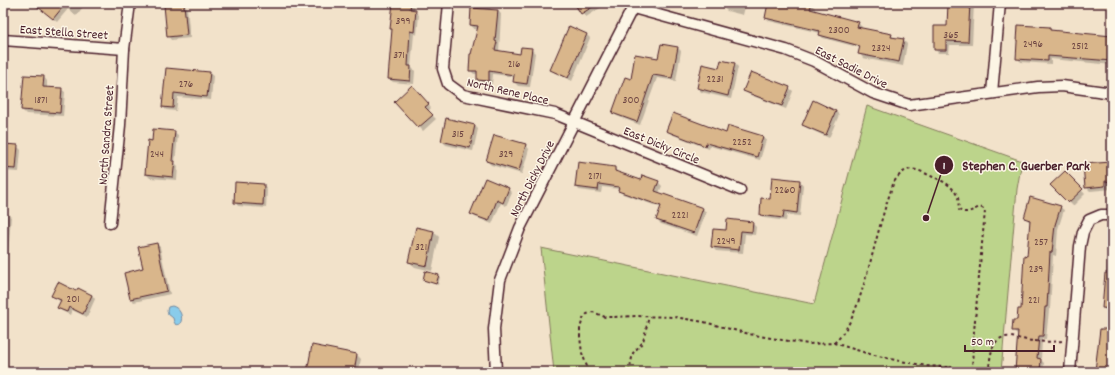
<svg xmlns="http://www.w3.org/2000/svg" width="1115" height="375" viewBox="0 0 1115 375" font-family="Dekko,sans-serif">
<rect width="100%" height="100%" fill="#f2e2ca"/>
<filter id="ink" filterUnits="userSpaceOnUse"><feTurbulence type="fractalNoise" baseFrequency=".025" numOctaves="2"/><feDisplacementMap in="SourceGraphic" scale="8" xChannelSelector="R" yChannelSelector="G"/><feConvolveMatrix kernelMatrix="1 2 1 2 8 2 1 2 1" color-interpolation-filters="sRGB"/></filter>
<g filter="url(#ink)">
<polygon fill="#bcd48b" stroke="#837a5b" points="867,106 1022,161 1017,189 1001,372 554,372 541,248 814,304"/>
<path fill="#8acceb" stroke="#70879e" d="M 172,306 C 180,308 184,317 180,324 L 176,325 L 174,322 L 173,318 L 168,314 L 167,311 L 168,307 Z"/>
<g fill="#0003">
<polygon points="36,3 86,3 76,16 68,9 57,22 39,7"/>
<polygon points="394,3 415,3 414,11 419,15 417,35 414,34 411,67 415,71 414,84 393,82 389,79 393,30 391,29"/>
<polygon points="473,3 491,3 490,10 498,11 501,14 499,52 521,55 531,49 535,53 530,87 518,86 514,82 515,77 493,74 492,84 482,84 478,80 478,74 474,74 470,70 479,29 474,29 471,25"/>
<polygon points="575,3 608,3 586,17"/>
<polygon points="724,3 746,3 743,15 727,11 723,7"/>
<polygon points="762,3 806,3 811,4 815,8 814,11 858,23 862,27 861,29 891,35 895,39 903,40 907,44 903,66 863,58 860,54 861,48 823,38 820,35 820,33 769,21 766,17 769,5"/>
<polygon points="949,3 974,3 972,45 950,45 949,53 938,53 935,49 948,27"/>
<polygon points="184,5 187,8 190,38 171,40 168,36"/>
<polygon points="569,27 587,35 590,38 572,81 555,73 551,70"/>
<polygon points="1050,28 1053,32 1112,36 1112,65 1051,59 1051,64 1021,62 1017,58"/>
<polygon points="677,47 681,51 676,81 657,78 640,125 617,116 613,113 631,80 659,59"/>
<polygon points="735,64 738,67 731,99 701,92 698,88 720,69"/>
<polygon points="166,69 209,73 213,76 211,100 178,97 176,111 166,110 163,107"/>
<polygon points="44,77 47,81 47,88 61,89 65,92 63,116 26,114 22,110"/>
<polygon points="789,88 793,91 786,109 748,94 745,91"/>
<polygon points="415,90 431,108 428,111 436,119 423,131 395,102"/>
<polygon points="836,111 839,115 829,138 807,128 803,124"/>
<polygon points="475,126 478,129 473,151 446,145 442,141"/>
<polygon points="667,131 763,136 766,140 760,160 710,146 709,149 671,134"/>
<polygon points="174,132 178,135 175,163 178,166 177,180 150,178 146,174 153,142"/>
<polygon points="3,145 17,146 21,150 19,172 3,171"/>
<polygon points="526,145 529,149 522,174 491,165 487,161"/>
<polygon points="1112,163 1112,189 1090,191 1086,187"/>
<polygon points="615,168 618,173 642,181 658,182 662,186 659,193 702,208 706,212 697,236 661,224 657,220 662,208 623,194 619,191 619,189 602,187 601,193 579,190 576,186"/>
<polygon points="1065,173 1085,194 1073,206 1052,185"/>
<polygon points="800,181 803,185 800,216 787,215 786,221 764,218 761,215 771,200"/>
<polygon points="264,185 267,189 266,208 238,206 235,202"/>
<polygon points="508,189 512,193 506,206 501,203 492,224 475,217 471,213"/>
<polygon points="1060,207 1064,210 1058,229 1056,256 1053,255 1050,310 1049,310 1046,339 1042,339 1041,360 1044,363 1043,372 1016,372 1019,334 1017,334 1013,330 1022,310 1031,223 1025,218"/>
<polygon points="3,213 7,213 11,217 8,255 3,255"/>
<polygon points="752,223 756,227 755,235 745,234 743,253 716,251 712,247 727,231"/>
<polygon points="434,232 439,237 432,271 415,267 409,262"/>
<polygon points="1106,239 1112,240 1112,372 1096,372 1098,349 1106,330 1108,312 1103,308 1108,249 1106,247"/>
<polygon points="157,244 160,247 170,294 134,302 131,299"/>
<polygon points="438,276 440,277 438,285 424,280"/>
<polygon points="92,295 95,299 87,317 72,310 70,315 62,311 59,308 61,302 53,296"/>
<polygon points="313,346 357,355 361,359 358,372 308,372"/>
</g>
<g fill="#d9b68b" stroke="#4a1f2b">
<polygon points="33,3 66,3 53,19"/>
<polygon points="393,3 411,3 410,9 416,10 414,32 410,31 408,66 411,66 410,81 388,79 392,29 390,29"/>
<polygon points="574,3 599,3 581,14"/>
<polygon points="768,3 812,3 810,9 859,22 857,27 892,34 891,37 904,39 899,62 858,54 860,46 819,35 820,31 765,18"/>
<polygon points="948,3 970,3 968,42 946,41 946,50 934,50 934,26 947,26"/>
<polygon points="184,4 187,35 167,37 164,5"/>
<polygon points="471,8 498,10 495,41 497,42 495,50 520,54 521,47 532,48 527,84 513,82 514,75 489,71 489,81 477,80 477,71 469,71 470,54 471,54 478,26 470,25"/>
<polygon points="1018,25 1050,27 1050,30 1112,36 1112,61 1048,56 1048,61 1016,59"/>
<polygon points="569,26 587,34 568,78 550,70"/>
<polygon points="661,44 678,47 672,78 653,75 637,122 612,113 625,77 631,79 635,54 658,58"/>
<polygon points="721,60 735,63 728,96 697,88 702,64 719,68"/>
<polygon points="166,68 210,72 207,97 174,93 173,108 162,107"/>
<polygon points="751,72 790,87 782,106 743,91"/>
<polygon points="24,75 44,76 43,87 62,88 60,113 21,110"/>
<polygon points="412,85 429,104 425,107 433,115 418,128 394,102"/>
<polygon points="813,100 836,111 826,135 802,125"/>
<polygon points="673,113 726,133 728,126 730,126 763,136 757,157 706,143 705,146 666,131"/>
<polygon points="446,118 475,125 470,148 441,141"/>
<polygon points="153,129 175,131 172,161 175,161 173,177 145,174 148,140 152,141"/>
<polygon points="494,135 526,144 519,171 486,161"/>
<polygon points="3,144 18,145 16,169 3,168"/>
<polygon points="578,162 615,167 615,171 641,180 642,175 659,181 655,191 703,208 694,233 656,220 661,206 618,191 619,187 599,184 598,190 575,187"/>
<polygon points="1112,162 1112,182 1105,181 1105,186 1085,188 1083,164"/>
<polygon points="1065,171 1083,189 1068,203 1050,185"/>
<polygon points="772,177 800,180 797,213 784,211 783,218 760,215 761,198 770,199"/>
<polygon points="485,178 509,188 503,203 497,200 489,221 470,214"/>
<polygon points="235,182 264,184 263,205 234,203"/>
<polygon points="1030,197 1061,206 1055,225 1052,252 1050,252 1047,307 1045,307 1043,336 1039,336 1037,358 1041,359 1040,372 1015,371 1018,331 1012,331 1013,320 1017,320 1018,309 1021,309 1024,255 1027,256 1030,220 1024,218"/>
<polygon points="727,219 753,222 752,232 741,231 739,250 711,247 713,229 726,230"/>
<polygon points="416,227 434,231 427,266 408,262"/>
<polygon points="157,243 167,291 130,299 124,273 143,268 138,247"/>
<polygon points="425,271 439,275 436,284 423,280"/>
<polygon points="1105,273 1112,273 1112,309 1102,308"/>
<polygon points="58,282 76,291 78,288 92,295 83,314 69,307 67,312 57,308 61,300 51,296"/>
<polygon points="1100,329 1112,329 1112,372 1095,371"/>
<polygon points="312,345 357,354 354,372 307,372"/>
</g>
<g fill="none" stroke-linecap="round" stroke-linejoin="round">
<defs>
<g id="street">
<polyline points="449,3 443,69 448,84 463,95 555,114 740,190"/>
<polyline points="633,8 786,50 814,61 873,93 909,105 1038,87 1062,86 1112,93"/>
<polyline points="3,40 124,49"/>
<polyline points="992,93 1000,3"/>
<polyline points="110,223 120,125 124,49 130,3"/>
<polyline points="496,372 494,329 500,280 520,228 635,3"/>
<polyline points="1070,372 1080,246 1083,232 1089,220 1101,215 1112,215"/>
</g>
</defs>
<use href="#street" stroke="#4a1f2b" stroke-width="13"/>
<g stroke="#4a1f2b" stroke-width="2" stroke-dasharray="3 3" stroke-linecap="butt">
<path d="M 834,343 C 850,329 858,304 864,284 C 872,258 878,231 886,205 C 889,197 891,189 894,182 C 897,177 902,172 907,170 C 915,167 926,174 933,177 C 943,181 954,186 958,198 C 959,202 958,206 959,210 C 967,215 972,210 980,207 L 984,209 L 985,211 L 973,342 L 972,372"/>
<polyline points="589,372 582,353 580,337 580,328 583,319 587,314 593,312 605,317 613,317 636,316 674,317 704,322 749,334 782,340 809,344 834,343 866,353 895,360 927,366 972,369"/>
<polyline points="629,372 633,353 643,342 649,316"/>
<path d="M 989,372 C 989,365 990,357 992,350 C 999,328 1017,340 1034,341 C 1043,342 1053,342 1062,341"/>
</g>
<use href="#street" stroke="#fcf5e5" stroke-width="10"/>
</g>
</g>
<g text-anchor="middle" stroke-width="3" stroke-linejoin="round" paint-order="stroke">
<g font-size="11" fill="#6e4543">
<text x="403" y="24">399</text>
<text x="839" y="33">2300</text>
<text x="951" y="38">365</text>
<text x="1033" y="47">2496</text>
<text x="1080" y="49">2512</text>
<text x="881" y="51">2324</text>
<text x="399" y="58">371</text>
<text x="514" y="67">216</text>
<text x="715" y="82">2231</text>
<text x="186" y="87">276</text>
<text x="41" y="103">1871</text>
<text x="631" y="103">300</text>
<text x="458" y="137">315</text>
<text x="742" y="145">2252</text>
<text x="157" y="157">244</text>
<text x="506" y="157">329</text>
<text x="595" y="179">2171</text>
<text x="785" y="193">2260</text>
<text x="680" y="218">2221</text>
<text x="726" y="244">2249</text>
<text x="1041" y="245">257</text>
<text x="421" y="250">321</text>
<text x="1036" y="272">239</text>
<text x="73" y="302">201</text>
<text x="1034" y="303">221</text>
</g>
<g font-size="13" fill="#4a1f2b" stroke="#fcf5e5">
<text transform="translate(64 31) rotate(4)" y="5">East Stella Street</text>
<text transform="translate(852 66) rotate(27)" y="5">East Sadie Drive</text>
<text transform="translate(508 90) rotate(13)" y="5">North Rene Place</text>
<text transform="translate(105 135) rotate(-86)" y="5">North Sandra Street</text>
<text transform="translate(662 144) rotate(22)" y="5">East Dicky Circle</text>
<text transform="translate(531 178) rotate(-63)" y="5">North Dicky Drive</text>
</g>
</g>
<path fill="none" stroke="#4a1f2b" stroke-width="1.5" d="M926 218L944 165"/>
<g fill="#4a1f2b" stroke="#fcf5e5" stroke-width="1.5">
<circle cx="926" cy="218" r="4"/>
<circle cx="944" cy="165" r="10"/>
</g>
<g font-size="12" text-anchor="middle" font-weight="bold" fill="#fff">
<text x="944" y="169">1</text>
</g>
<g font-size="14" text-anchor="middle" font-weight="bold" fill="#4a1f2b" stroke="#fcf5e5" stroke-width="3" stroke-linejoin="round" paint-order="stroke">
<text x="1026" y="170">Stephen C. Guerber Park</text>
</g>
<rect width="1115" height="375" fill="none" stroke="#fcf5e5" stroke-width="16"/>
<rect x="8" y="8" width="1099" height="359" fill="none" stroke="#4a1f2b" stroke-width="1.5" filter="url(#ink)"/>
<path d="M965 345v6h89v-6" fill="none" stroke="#4a1f2b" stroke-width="2"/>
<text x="971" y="345" font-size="12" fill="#4a1f2b" stroke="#fcf5e5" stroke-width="3" paint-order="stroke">50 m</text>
</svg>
